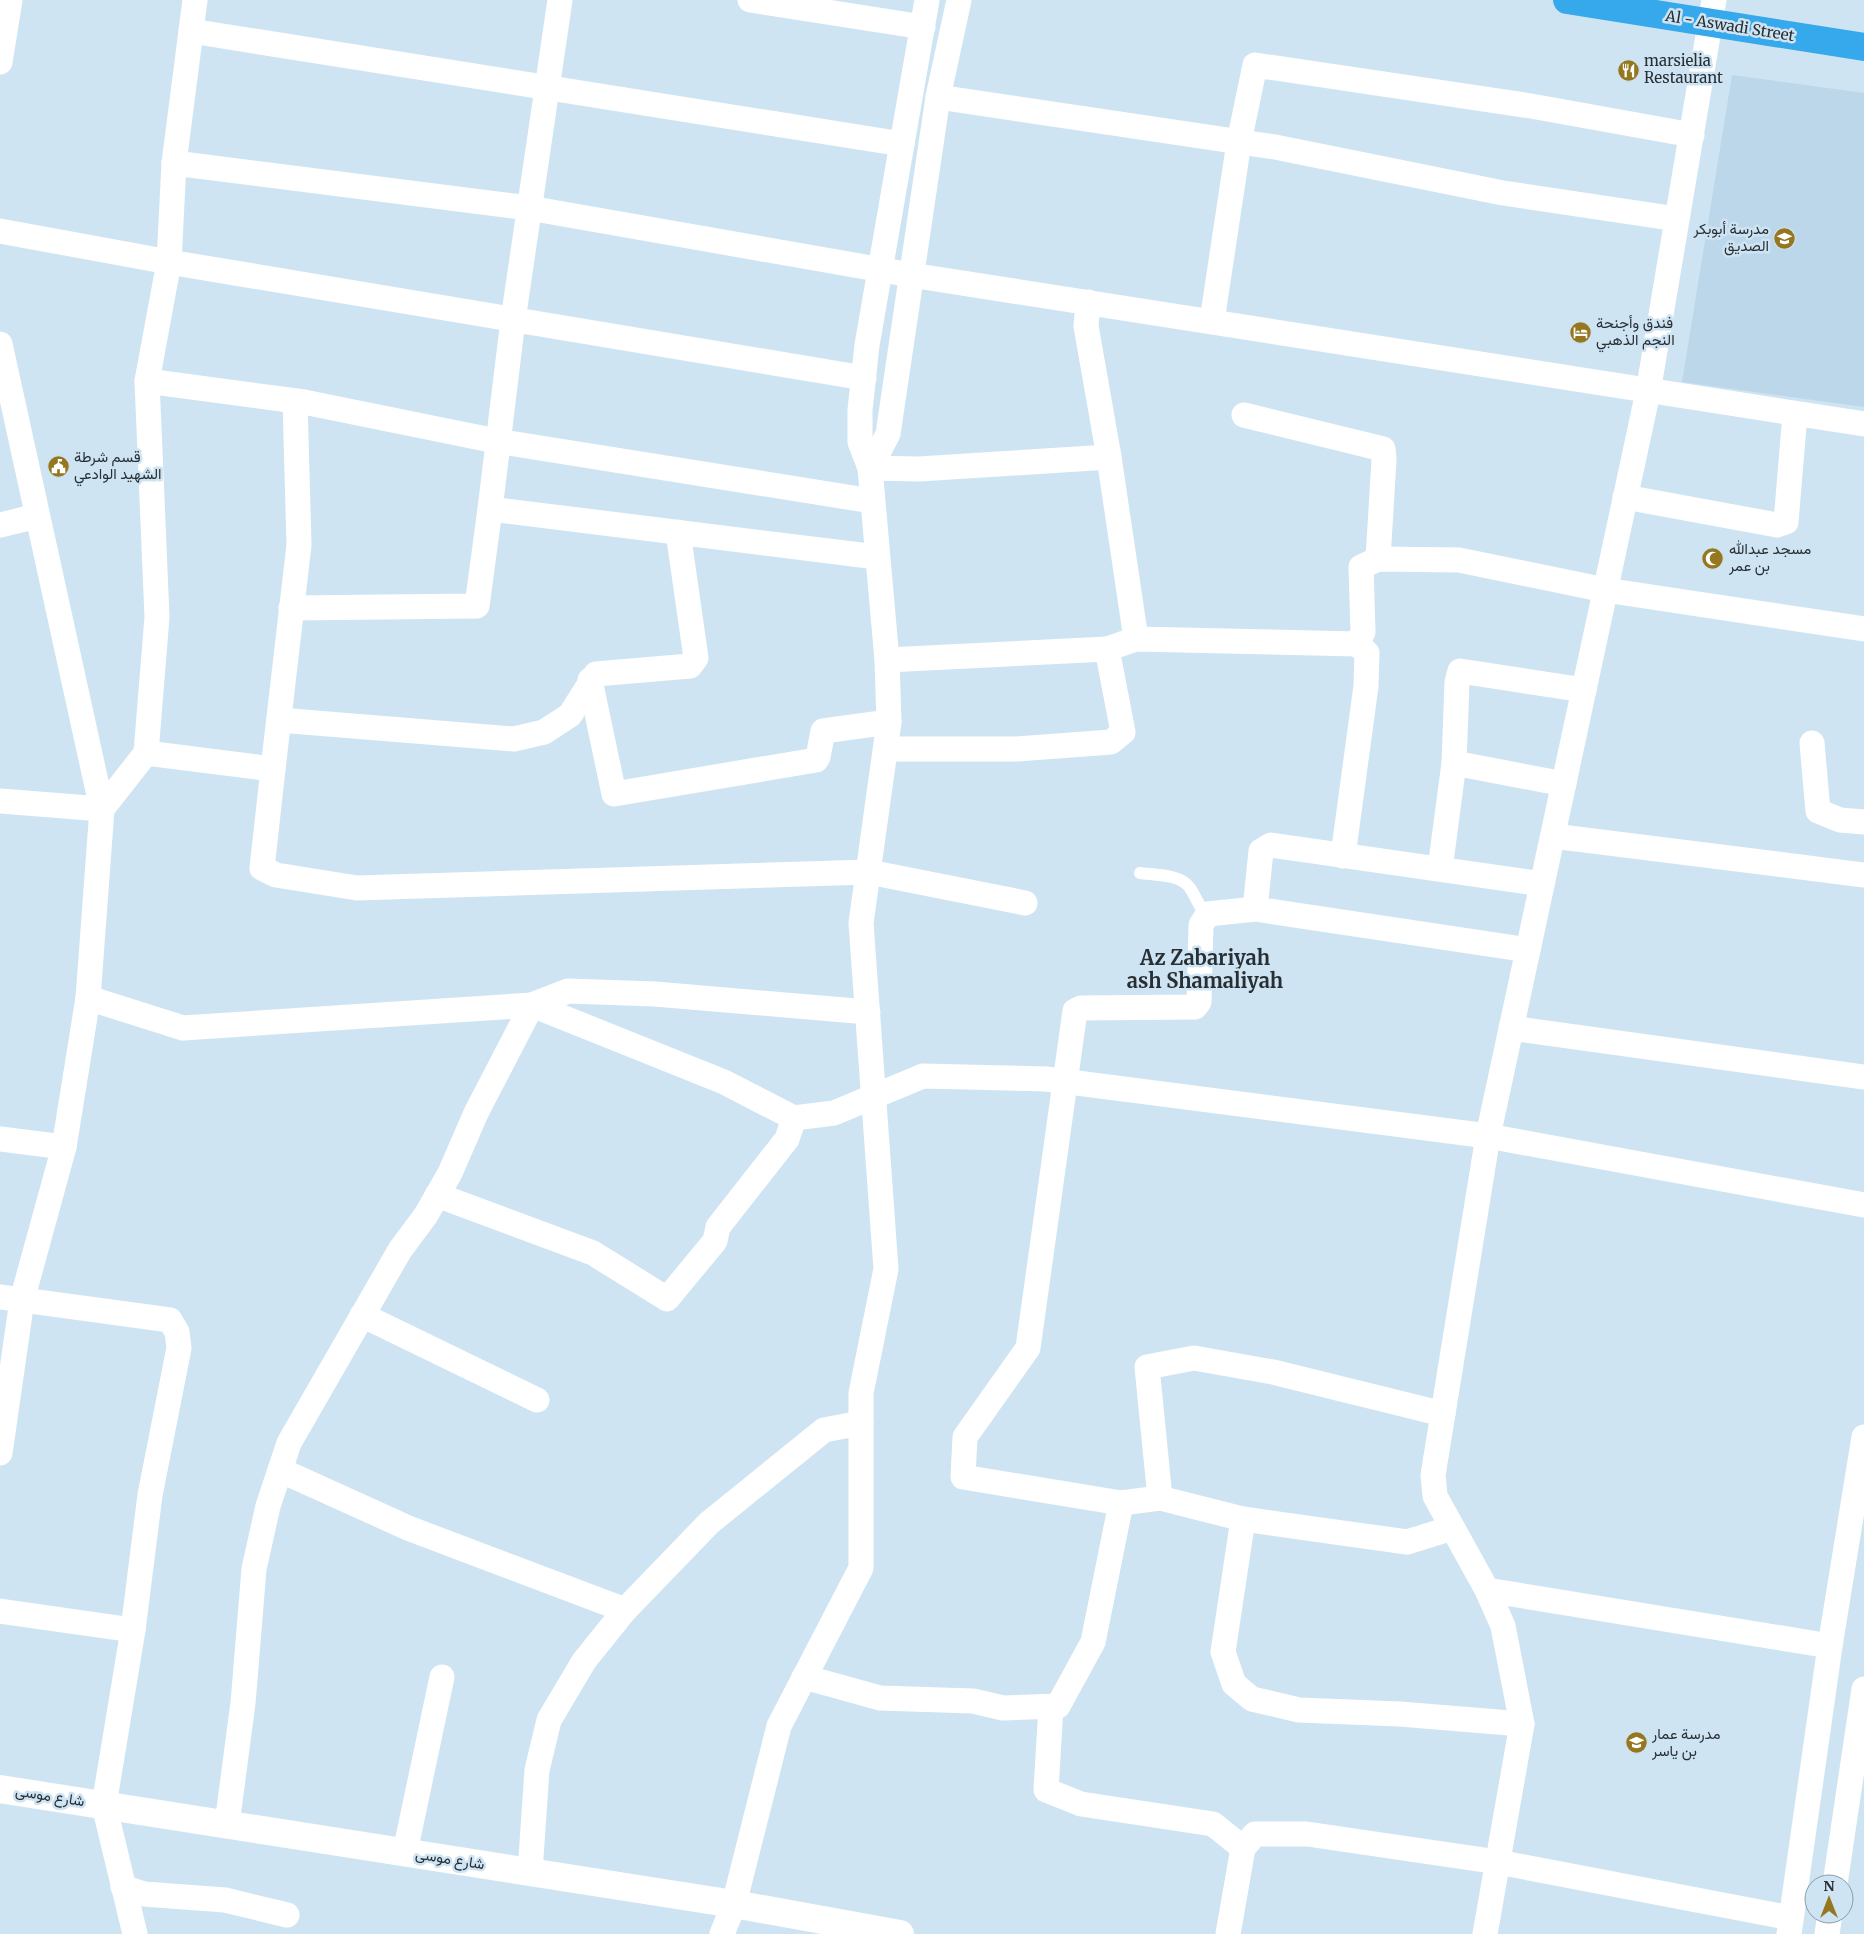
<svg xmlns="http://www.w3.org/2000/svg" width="1864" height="1934" viewBox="0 0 1864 1934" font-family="Merriweather,Vazirmatn,serif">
<rect width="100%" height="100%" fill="#cfe4f3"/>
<polygon fill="#bbd7e9" points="1732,75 1864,93 1864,407 1682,382"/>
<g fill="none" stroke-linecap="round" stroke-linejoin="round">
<path stroke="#fff" stroke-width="12" d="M 1140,873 C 1155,875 1181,874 1190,888 C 1197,898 1197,906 1208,914"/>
<g stroke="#fff" stroke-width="25">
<polyline points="195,0 174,163 529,208 911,275 1864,424"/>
<polyline points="560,0 513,320 490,509 877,557"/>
<polyline points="750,0 923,27"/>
<polyline points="191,31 902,144"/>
<polyline points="0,62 10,0"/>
<polyline points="938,97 1275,147 1503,193 1677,219"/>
<polyline points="174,163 169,262 147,381 304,402 496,441 872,501"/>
<polyline points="0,231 169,262 864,378"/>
<polyline points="1088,302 1086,326 1109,457 1136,639"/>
<polyline points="1212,321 1239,142 1255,65 1531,106 1692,135"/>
<polyline points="0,344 102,809 88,998 64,1147 22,1300 0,1453"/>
<polyline points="147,381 157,617 146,753 273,769 299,545 295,401"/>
<polyline points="1244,415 1383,449 1384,460 1378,559"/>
<polyline points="870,468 888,434 938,97 959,0"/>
<polyline points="870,468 919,469 1109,457"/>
<polyline points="1625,497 1777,525 1786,522 1795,414"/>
<polyline points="0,525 37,516"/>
<polyline points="291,608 477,606 490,509"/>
<polyline points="887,660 1107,649 1136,639 1357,644 1363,632 1361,567 1378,559 1459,560 1605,590 1864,629"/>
<polyline points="590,680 614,794 816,760 818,757 823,731 889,722"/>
<polyline points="279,720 514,739 544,732 570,715 596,674 690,666 696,658 678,532"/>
<polyline points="1812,743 1818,811 1840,820 1864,822"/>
<polyline points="886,749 1017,749 1111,742 1123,732 1107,649"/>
<polyline points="1454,763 1564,784"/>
<polyline points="273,769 262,868 276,875 357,888 869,872 1025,903"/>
<polyline points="0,801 102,809 146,753"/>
<polyline points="1553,836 1864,875"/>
<polyline points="1343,856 1366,686 1367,653 1357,644"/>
<polyline points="1440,869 1454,763 1457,682 1460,671 1584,690"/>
<polyline points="1255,909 1208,914 1201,925 1199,1002 1195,1007 1081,1008 1075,1011 1028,1348 965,1437 963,1477 1121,1503 1160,1498 1243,1519 1407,1542 1452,1528"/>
<polyline points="1528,950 1255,909 1261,851 1271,845 1542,884"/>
<polyline points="88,998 183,1028 532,1005 724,1082 794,1118 834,1113 923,1076 1046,1079 1488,1136 1864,1205"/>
<polyline points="1511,1028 1864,1077"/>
<polyline points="0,1139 64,1147"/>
<polyline points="437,1195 593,1253 667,1299 715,1241 718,1227 787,1139 794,1118"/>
<polyline points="0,1297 170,1320 177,1332 179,1348 150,1495 133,1630"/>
<polyline points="362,1315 537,1400"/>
<polyline points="280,1470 408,1528 625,1610"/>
<polyline points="1160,1498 1147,1367 1194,1358 1273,1372 1443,1414"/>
<polyline points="1243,1519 1223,1652 1234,1684 1252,1699 1299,1710 1400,1714 1522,1724"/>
<polyline points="1487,1590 1830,1646"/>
<polyline points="0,1611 133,1630 104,1805 135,1934"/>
<polyline points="804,1677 880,1698 973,1701 1003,1708 1058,1706 1093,1642 1121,1503"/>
<polyline points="1051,1706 1046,1790 1081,1804 1213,1824 1243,1848"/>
<polyline points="227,1824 243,1703 254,1569 268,1506 289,1443 400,1250 426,1215 450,1173 476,1113 532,1005 568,991 655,994 868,1012"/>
<polyline points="405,1852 442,1677"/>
<polyline points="530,1872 537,1770 549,1720 584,1661 625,1610 709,1523 824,1430 861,1423"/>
<polyline points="1835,1884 1864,1689"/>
<polyline points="123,1887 144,1894 225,1900 287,1915"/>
<polyline points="722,1934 734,1904 779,1726 861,1568 861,1393 886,1269 861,923 889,722 887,660 870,468 860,442 860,410 867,345 927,0"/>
<polyline points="1228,1934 1243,1848 1255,1834 1307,1834 1498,1862 1791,1918"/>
<polyline points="1485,1934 1522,1724 1503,1626 1487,1590 1435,1496 1433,1475 1488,1136 1648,392 1714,0"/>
<polyline points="1789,1934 1830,1646 1864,1437"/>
<polyline points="1827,1934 1830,1914"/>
</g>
<polyline stroke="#fff" stroke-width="28" points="0,1789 734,1904 900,1934"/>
<polyline stroke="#35a9eb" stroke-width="28" points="1567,0 1864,47"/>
</g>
<defs>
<symbol id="restaurant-disc" viewBox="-11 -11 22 22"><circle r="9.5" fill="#95771f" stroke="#cfe4f3"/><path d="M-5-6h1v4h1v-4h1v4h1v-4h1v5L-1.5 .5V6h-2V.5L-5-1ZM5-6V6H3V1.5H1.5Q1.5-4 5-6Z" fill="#fff"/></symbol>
<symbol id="school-disc" viewBox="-11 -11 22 22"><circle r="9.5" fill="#95771f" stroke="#cfe4f3"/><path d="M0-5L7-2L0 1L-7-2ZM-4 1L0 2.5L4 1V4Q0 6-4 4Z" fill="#fff"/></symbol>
<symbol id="hotel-disc" viewBox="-11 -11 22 22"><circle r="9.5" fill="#95771f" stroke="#cfe4f3"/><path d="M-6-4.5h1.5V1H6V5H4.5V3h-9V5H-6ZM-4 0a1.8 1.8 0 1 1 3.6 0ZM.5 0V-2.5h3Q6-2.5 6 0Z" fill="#fff"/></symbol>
<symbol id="civic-disc" viewBox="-11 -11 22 22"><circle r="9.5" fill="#95771f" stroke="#cfe4f3"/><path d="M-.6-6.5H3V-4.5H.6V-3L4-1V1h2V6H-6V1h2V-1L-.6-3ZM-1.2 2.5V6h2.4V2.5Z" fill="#fff"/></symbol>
<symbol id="mosque-disc" viewBox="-11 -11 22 22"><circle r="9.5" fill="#95771f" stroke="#cfe4f3"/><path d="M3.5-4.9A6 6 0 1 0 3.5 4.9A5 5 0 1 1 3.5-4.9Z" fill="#fff"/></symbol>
</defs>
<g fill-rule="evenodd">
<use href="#restaurant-disc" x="1616" y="58" width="25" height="25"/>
<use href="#school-disc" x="1772" y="226" width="25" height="25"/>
<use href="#hotel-disc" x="1568" y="320" width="25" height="25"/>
<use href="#civic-disc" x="46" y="454" width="25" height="25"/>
<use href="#mosque-disc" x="1700" y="546" width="25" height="25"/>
<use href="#school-disc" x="1624" y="1730" width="25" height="25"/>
</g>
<g text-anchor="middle" stroke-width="5" stroke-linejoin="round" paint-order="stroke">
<g font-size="15" fill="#272f35" stroke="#cfe4f3">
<text transform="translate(1730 26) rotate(9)" y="5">Al - Aswadi Street</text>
<text transform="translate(50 1796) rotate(9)" y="5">شارع موسى</text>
<text transform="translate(450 1859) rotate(9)" y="5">شارع موسى</text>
</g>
<g font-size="15" fill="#272f35" stroke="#cfe4f3" text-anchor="start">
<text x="1644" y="66">marsielia<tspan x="1644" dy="17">Restaurant</tspan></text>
<text x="1769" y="234" text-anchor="end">مدرسة أبوبكر<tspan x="1769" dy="17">الصديق</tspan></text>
<text x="1596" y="328">فندق وأجنحة<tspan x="1596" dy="17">النجم الذهبي</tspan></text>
<text x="74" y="462">قسم شرطة<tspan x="74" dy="17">الشهيد الوادعي</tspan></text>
<text x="1729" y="554">مسجد عبدالله<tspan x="1729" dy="17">بن عمر</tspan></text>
<text x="1652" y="1739">مدرسة عمار<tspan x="1652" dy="17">بن ياسر</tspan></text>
</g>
<g font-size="20" font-weight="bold" fill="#272f35" stroke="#cfe4f3">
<text x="1205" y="965">Az Zabariyah<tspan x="1205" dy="23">ash Shamaliyah</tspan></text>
</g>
</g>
<g transform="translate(1829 1899)"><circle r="24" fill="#cfe4f3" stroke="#8c9ca7"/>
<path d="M0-4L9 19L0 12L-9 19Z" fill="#95771f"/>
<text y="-8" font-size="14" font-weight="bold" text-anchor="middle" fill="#272f35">N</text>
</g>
</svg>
